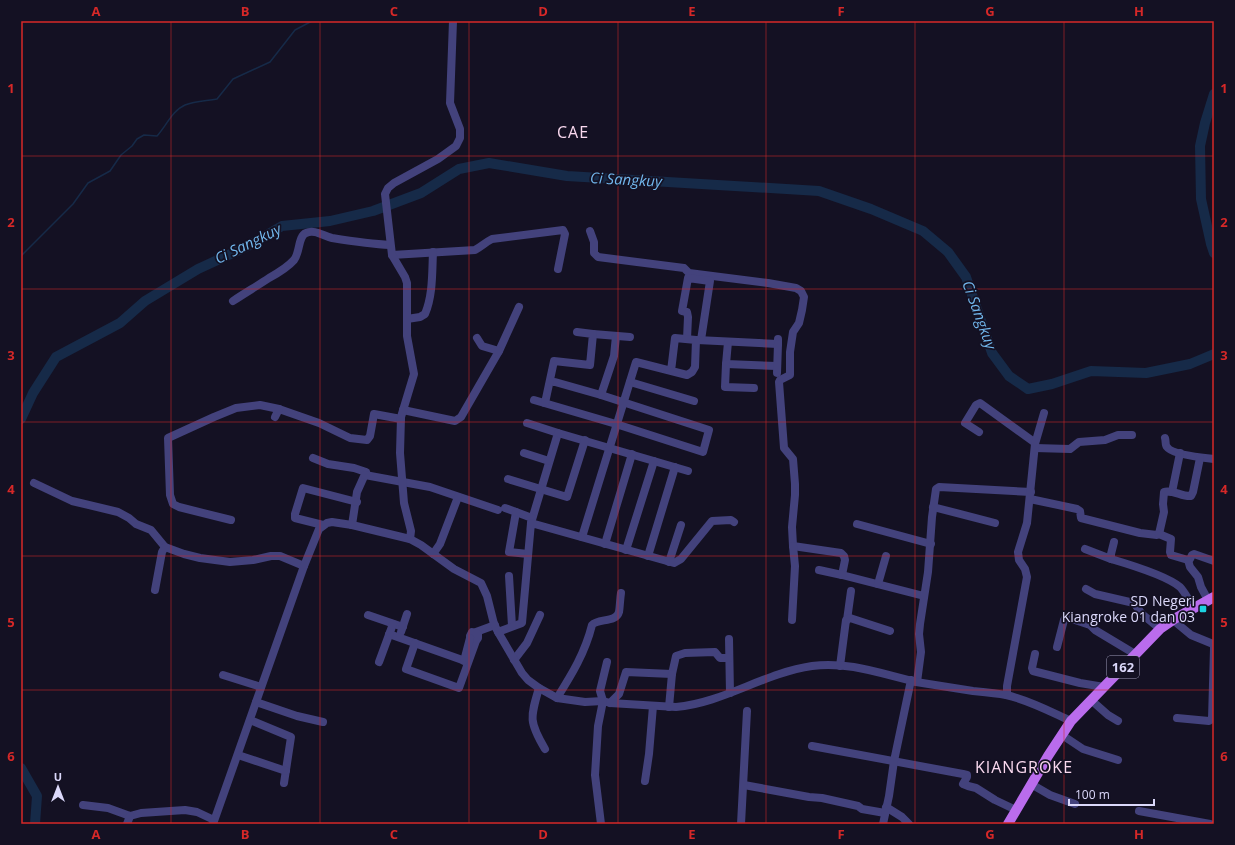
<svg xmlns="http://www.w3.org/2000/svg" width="1235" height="845" viewBox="0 0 1235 845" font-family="'Open Sans',sans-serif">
<rect width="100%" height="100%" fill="#141123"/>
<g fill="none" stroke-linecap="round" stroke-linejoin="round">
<path stroke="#162a48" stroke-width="1.5" d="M 21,256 L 73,204 L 88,183 L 110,171 L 121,155 L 132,146 L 137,139 L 144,135 L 157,136 C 166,126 173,110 185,105 C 195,101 206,101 217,99 L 233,79 L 270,62 L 295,30 L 312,21"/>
<g stroke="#162a48" stroke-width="10">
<polyline points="1214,94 1205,123 1200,146 1201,199 1211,244 1214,253"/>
<polyline points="21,419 33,393 56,357 120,323 145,301 198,269 248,246 282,226 330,221 373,211 421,193 459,169 489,163 567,176 819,191 871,209 923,231 948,252 966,277 992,353 1009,376 1028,389 1052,384 1091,371 1146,373 1190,364 1214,354"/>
<polyline points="21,768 37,796 35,824"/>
</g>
<g stroke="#43427c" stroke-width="8">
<polyline points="590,231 594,242 594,253 598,257 684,268 689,273 768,283 796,288 801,291 804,297 802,310 799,323 793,332 790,352 790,375 780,380 779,382 784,448 793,459 795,484 795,495 792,527 793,546 841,553 844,556 845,560 842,575"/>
<path d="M 392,255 L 475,250 C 482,246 486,242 492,239 L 563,230 L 565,234 L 558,269"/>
<path d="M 233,301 C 245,293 257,286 269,278 C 278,273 287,268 294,260 C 300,253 298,236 306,233 C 315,229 323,236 332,238 C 351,241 371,244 390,245"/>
<path d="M 407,319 L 420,317 L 425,314 C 433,295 432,273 433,252"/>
<polyline points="593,334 630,337"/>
<polyline points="687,339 688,317 687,312 682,311 688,278 710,281 701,340"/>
<polyline points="697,340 778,344 778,339"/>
<polyline points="728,342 726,364 777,366"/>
<polyline points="499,351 519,307"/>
<polyline points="726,364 725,387 754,388"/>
<polyline points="777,373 778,344"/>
<polyline points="555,382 601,395"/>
<polyline points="630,382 694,401"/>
<polyline points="534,400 616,424 703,452 709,430 601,395 614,356 616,336"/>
<polyline points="545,403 554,361 590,365 593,334 577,332"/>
<polyline points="403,410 455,421 461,417 499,351 482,346 477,338"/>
<polyline points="275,417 279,409 319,423 350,438 367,440 370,436 374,414 401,419"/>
<polyline points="527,423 558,433 531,523"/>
<polyline points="979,432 965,423 976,405 980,403 1034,442 1035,444"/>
<polyline points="558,433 688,471"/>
<path d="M 1165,438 C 1166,441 1165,445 1167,447 C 1172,455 1205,458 1214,459"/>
<polyline points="1035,448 1070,449 1079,442 1105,440 1118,435 1132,435"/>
<polyline points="524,453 549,461"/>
<polyline points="313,458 328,464 354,468 366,472 357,492 352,525"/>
<polyline points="365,475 430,487 498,510"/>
<polyline points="508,479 567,497 585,440"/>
<polyline points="34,483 72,501 118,512 129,518 136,524 151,530 165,547 184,554 200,558 230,562 253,560 271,556 280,556 304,566"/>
<polyline points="1172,492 1180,453"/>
<path d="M 1030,499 L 1077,509 L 1080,511 L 1081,518 L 1140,533 L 1157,535 L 1159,534 L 1164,512 L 1163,504 L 1164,492 C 1172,489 1182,497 1191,496 L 1193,492 L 1200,458"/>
<polyline points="933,507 995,523"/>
<polyline points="505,508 516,512 509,552 528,554"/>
<polyline points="516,512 532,518"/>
<polyline points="231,520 179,507 173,504 170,495 168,438 214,417 236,408 260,405 279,409"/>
<polyline points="857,524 931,544"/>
<polyline points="323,525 295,518 295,514 303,488 357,502"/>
<polyline points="1159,534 1171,539 1170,552 1171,555 1188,560 1190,559 1192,555 1194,554 1214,561"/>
<polyline points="582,537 636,362 687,375 692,372 695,367 696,340 675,338 671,371"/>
<polyline points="410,539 411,531 404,503 400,453 401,417 414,374 407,336 407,283 405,277 392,255 385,194 388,188 394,183 438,159 456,146 460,138 460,129 450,103 453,21"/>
<path d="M 1114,542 L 1111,554 L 1111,559 C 1128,564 1167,576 1180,587 C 1185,592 1189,601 1194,608"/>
<polyline points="605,544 632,454"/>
<polyline points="1085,549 1111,559"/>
<polyline points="626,550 654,461"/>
<polyline points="433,554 440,544 458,497"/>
<polyline points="648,556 675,467"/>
<polyline points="1188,560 1190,567 1198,577 1201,587 1208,600"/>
<polyline points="669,562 681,525"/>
<polyline points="819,570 842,575 924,596"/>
<polyline points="509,576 512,626"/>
<polyline points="878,584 886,556"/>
<polyline points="1086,589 1095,594 1134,603 1142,614 1160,629"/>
<polyline points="155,590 162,552 165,547"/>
<polyline points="368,615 403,627"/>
<polyline points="792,620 795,566 793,546"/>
<polyline points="847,620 851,591"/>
<polyline points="1173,620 1191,635 1213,644 1214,647"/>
<polyline points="401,632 407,614"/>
<polyline points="476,632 495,625"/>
<polyline points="498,632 522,623 531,523 674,563 681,559 712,521 731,520 734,522"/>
<polyline points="389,634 468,662"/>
<polyline points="729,639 730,693"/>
<polyline points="415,643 406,669 459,688 476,641 478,638 478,634 472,632 470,636 470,639 476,641"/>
<polyline points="1057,647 1064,620 1066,617 1090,625 1095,630 1135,654"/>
<polyline points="1035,654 1032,668 1033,671 1080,683 1104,687"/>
<polyline points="514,660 527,643 540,615"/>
<polyline points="464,661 470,638"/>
<polyline points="379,662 393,624"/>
<polyline points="840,666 846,620 850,618 890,631"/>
<polyline points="223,675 261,687"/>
<polyline points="917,682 921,652 919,634 920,624 928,572 932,517 936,489 939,487 1031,492"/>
<path d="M 539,688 C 530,718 529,722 545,749"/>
<polyline points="1007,695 1007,686 1027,577 1025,569 1019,560 1018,552 1027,523 1035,444 1044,413"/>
<path d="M 557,698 C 572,674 585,653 592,625 C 598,618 616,623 619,612 C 620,606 620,599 621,593"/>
<polyline points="1091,700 1108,715 1118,721"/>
<polyline points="256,702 297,716 323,722"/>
<polyline points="610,703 619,694 626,672 672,674 676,656 685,653 715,652 720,658 729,658"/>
<polyline points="669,707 672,674"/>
<polyline points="1177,718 1209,721 1212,719 1214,648"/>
<polyline points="250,720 291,737 284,783"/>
<polyline points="1062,735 1083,749 1118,760"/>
<polyline points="812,746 963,774 967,775 967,777 963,784 968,786 976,788 995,800 1016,810"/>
<polyline points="238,755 286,771"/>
<polyline points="645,781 649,754 653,706"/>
<polyline points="1031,784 1050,795 1075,804"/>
<polyline points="744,785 809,797 822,798 858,806 862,809 885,813"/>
<polyline points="83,805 108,808 130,816 141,813 185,810 197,812 214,820"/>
<polyline points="886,807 902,817 909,824"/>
<polyline points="1139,811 1210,824"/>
<polyline points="127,824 130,816"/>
<path d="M 213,824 L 304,566 L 319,529 L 327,523 L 332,522 L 352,525 L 410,539 L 421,545 L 454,569 L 481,583 L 487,596 L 494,624 L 498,632 L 522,673 L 528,680 L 539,688 L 557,698 L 585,702 L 603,701 L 610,703 L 676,707 C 723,703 764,673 812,666 C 848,661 882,674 916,682 C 935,685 954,688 973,691 C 984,692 996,693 1006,695 C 1029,700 1051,712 1071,721"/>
<polyline points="601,824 595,775 598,726 603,701 600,691 607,662"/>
<polyline points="741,824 747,711"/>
<polyline points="883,824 889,796 894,761 911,680"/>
</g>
<polyline stroke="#ba6ced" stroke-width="10" points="1008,824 1048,756 1071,721 1160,629 1176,618 1214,597"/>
</g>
<path fill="none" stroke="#d62828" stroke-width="1" stroke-opacity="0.55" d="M 171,21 L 171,824M 320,21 L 320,824M 469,21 L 469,824M 618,21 L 618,824M 766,21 L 766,824M 915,21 L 915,824M 1064,21 L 1064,824M 21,156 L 1214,156M 21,289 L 1214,289M 21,422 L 1214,422M 21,556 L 1214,556M 21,690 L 1214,690"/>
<rect fill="#1cd2e2" stroke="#141123" stroke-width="1.5" x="1199" y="605" width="8" height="8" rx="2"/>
<g text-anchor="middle" stroke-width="3.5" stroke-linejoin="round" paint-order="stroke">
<rect fill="#141123" stroke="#9f9cba" stroke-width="1" x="1107" y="656" width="32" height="22" rx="3"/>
<g font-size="13" font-weight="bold" fill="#dbd8fa">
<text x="1123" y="672">162</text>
</g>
<g font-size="14" fill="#dbd8fa" stroke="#141123" text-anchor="end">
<text x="1195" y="606">SD Negeri<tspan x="1195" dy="16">Kiangroke 01 dan 03</tspan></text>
</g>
<g font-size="15" font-style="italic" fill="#72b7ed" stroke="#141123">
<text transform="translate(626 180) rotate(3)" y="5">Ci Sangkuy</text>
<text transform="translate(248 244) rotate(-26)" y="5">Ci Sangkuy</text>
<text transform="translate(979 315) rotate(70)" y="5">Ci Sangkuy</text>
</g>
<g font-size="16" letter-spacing="1" fill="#fad9ef" stroke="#141123">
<text x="573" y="138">CAE</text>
<text x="1024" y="773">KIANGROKE</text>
</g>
</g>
<rect width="1235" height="845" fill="none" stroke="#141123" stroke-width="44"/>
<g transform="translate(58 787)" stroke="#141123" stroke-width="3" paint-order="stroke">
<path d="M0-3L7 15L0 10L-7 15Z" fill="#dbd8fa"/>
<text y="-6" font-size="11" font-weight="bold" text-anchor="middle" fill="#dbd8fa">U</text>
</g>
<path d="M1069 799v6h85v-6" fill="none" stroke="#dbd8fa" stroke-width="2"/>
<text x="1075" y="799" font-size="12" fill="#dbd8fa" stroke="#141123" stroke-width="3" paint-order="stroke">100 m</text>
<rect x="22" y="22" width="1191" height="801" fill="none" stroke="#d62828" stroke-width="1.5"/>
<g font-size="13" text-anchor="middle" font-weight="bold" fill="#d62828">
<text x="96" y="16">A</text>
<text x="245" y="16">B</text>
<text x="394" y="16">C</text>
<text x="543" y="16">D</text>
<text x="692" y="16">E</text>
<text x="841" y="16">F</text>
<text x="990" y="16">G</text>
<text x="1139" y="16">H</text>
<text x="11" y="93">1</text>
<text x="1224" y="93">1</text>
<text x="11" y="227">2</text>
<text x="1224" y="227">2</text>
<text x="11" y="360">3</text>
<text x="1224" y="360">3</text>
<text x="11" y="494">4</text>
<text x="1224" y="494">4</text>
<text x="11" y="627">5</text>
<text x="1224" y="627">5</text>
<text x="11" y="761">6</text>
<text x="1224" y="761">6</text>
<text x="96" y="839">A</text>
<text x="245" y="839">B</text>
<text x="394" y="839">C</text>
<text x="543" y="839">D</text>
<text x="692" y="839">E</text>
<text x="841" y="839">F</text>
<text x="990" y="839">G</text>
<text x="1139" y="839">H</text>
</g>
</svg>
